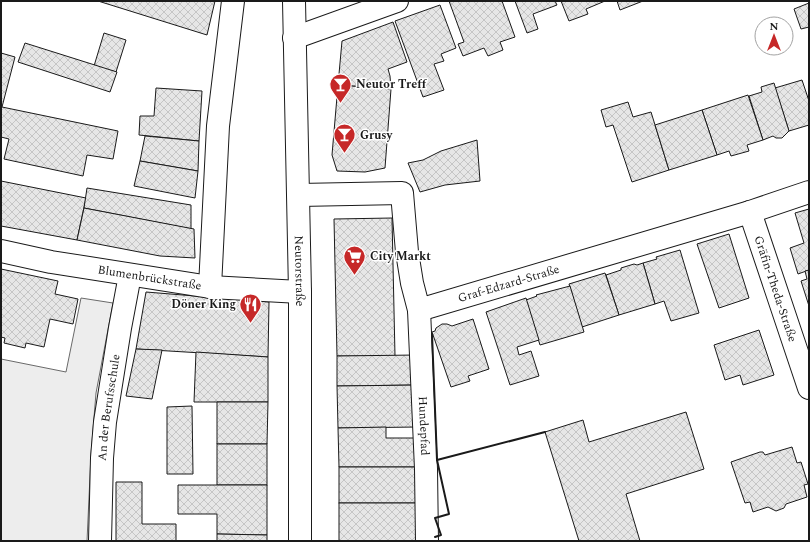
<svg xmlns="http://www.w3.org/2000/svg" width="810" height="542" viewBox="0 0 810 542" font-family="Spectral,serif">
<defs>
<pattern id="building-cross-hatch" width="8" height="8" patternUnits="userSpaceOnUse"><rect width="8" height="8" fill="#e6e6e6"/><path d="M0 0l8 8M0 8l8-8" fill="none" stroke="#c5c5c5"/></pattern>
</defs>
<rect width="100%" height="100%" fill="#fff"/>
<polygon fill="#ededed" stroke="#6a6a6a" points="81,298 113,303 96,393 91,454 87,541 1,541 1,359 66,372"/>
<g fill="url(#building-cross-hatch)" stroke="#1a1a1a">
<polygon points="98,1 215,1 207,35"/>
<polygon points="449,1 502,1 515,37 500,42 503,50 488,56 484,48 463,56 458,44 464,42"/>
<polygon points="515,1 555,1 557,5 533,14 538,29 527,33"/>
<polygon points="561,1 605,1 586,9 588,14 569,21"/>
<polygon points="617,1 643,1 620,10"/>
<polygon points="809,3 809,27 801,29 794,9"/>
<polygon points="440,5 456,48 441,54 444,61 434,64 444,90 423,97 395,21"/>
<polygon points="393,22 407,62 388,69 390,76 391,89 338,85 342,41"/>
<polygon points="104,33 126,40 116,72 94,66"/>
<polygon points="25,43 117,72 110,92 18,62"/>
<polygon points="1,53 15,57 2,107 118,131 113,159 87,155 83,176 4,159 9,139 1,137"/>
<polygon points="802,80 809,101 809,125 789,131 775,88"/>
<polygon points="774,83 789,131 782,138 776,138 773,136 763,140 749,96 762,92 761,87"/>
<polygon points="338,85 391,89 385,168 365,172 337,171 332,155"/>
<polygon points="156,88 202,91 199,141 139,135 140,116 154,116"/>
<polygon points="748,95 763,140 747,145 749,151 731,156 729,151 717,155 702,110"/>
<polygon points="628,102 633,117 651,112 669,170 632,182 613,125 606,127 601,110"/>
<polygon points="702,110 717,155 669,170 655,125"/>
<polygon points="145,136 199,141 198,171 140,161"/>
<polygon points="477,140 480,181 445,185 420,192 408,163 423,160 441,151"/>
<polygon points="140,161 198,171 195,198 134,186"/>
<polygon points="1,181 86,198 77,240 1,226"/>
<polygon points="87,188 191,205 191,229 84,208"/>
<polygon points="84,208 194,229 195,258 160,256 77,240"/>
<polygon points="809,209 809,270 798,274 790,248 804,243 795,213"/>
<polygon points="392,218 395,356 337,356 334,219"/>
<polygon points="729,234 749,298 719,308 697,244"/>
<polygon points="680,250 699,313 671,321 664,301 655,304 643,263 657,259 656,257"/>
<polygon points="643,263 655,304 619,315 606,275 621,270 621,268 634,264 637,265"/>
<polygon points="1,269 58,281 55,294 78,299 73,324 50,319 44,347 26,343 25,348 4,343 5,338 1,337"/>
<polygon points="809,270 809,306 801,281 807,279 805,271"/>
<polygon points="605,273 619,315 582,327 569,284"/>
<polygon points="570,286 584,332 540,345 526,300 537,296 536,295"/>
<polygon points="146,292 269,302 268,357 136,349"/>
<polygon points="526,298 539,340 517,347 519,355 531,351 539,376 510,385 486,312"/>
<polygon points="473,319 489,369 468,376 470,381 451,387 432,332 435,331 436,328 442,324 447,324 452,326"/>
<polygon points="759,330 774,375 743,385 740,375 725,380 714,345"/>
<polygon points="136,349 162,350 152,399 126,396"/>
<polygon points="196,352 268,357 268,402 194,402"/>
<polygon points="416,355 417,385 337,386 337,356"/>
<polygon points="417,385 417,427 338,428 337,386"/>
<polygon points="217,402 268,402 267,444 217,444"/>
<polygon points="192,406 193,474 167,474 167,407"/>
<polygon points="686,412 704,469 626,494 640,541 579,541 545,432 583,420 589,442"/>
<polygon points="386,427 386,438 417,438 418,467 339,467 338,428"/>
<rect x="217" y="444" width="50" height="41"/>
<polygon points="792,447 797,463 801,462 808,484 804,485 807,497 786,504 784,508 776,511 768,507 753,512 750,502 745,503 731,462 760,452 763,452 765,455"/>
<rect x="339" y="467" width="79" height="36"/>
<polygon points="116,482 142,482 142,524 176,524 176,541 116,541"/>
<polygon points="178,485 267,485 267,535 217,534 217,514 178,514"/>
<rect x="339" y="503" width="79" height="38"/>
<polygon points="217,534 267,535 267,541 217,541"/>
</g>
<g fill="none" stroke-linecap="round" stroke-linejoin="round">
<defs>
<g id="minor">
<polyline points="294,38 397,1"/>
<path id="s1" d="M 299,195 L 402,193 L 407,252 L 412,283 L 419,310 L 750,212 L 809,192"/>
<path id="s2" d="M 750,212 L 809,388"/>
<path id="s3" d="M 1,251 L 51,262 L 210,287 L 300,292"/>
<polyline points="210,287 218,126 233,1"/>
<path id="s4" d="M 419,310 L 426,469 L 427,541"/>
<path id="s5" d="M 100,541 L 102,458 L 105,422 L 120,328 L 130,275"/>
</g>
<g id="tertiary">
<path id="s6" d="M 294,1 L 300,292 L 300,541"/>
</g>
</defs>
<use href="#minor" stroke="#1a1a1a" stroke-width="24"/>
<use href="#tertiary" stroke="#1a1a1a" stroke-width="24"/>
<use href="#minor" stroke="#fff" stroke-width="22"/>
<use href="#tertiary" stroke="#fff" stroke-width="22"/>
<g stroke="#1a1a1a" stroke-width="2">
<polyline points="432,334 437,460 449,514 435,518 441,535 435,537"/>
<polyline points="437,460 545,432"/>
</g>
</g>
<defs>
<symbol id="bar-pin" viewBox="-11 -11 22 30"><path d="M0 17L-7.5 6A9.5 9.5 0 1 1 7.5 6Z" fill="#c62828" stroke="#fff"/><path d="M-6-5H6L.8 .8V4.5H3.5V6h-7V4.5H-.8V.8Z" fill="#fff"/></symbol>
<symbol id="supermarket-pin" viewBox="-11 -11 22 30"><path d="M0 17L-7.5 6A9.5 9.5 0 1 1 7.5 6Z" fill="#c62828" stroke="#fff"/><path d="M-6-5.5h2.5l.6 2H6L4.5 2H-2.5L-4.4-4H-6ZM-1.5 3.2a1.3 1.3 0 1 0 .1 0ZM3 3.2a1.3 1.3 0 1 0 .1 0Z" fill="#fff"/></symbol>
<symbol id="restaurant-pin" viewBox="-11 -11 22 30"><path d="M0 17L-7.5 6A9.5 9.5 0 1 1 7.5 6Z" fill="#c62828" stroke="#fff"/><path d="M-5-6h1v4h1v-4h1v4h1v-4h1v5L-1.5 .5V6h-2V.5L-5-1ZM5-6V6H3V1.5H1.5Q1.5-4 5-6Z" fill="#fff"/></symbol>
</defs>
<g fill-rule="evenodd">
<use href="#bar-pin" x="328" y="72" width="25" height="34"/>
<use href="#bar-pin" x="332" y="122" width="25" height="34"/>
<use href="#supermarket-pin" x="342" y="244" width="25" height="34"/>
<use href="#restaurant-pin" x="238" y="292" width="25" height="34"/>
</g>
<g text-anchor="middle" stroke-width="3" stroke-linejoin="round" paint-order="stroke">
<g font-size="12" font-weight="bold" fill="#1a1a1a" stroke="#fff" text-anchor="start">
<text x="356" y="88">Neutor Treff</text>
<text x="360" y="139">Grusy</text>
<text x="370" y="260">City Markt</text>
<text x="236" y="308" text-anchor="end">Döner King</text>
</g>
<g font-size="12" fill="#1a1a1a" stroke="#fff">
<text dy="4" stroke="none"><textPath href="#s6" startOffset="270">Neutorstraße</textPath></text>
<text dy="4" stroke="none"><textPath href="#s3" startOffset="151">Blumenbrückstraße</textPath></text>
<text dy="4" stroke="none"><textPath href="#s1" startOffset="315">Graf-Edzard-Straße</textPath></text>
<text dy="4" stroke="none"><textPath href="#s2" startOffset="81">Gräfin-Theda-Straße</textPath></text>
<text dy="4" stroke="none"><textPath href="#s5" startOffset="134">An der Berufsschule</textPath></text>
<text dy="4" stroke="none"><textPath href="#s4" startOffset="116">Hundepfad</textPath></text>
</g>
</g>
<rect width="810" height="542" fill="none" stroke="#1a1a1a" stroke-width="4"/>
<g transform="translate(774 36)"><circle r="19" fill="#ffffff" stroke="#a3a3a3"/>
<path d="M0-3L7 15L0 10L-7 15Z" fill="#c62828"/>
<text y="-6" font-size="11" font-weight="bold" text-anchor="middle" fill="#1a1a1a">N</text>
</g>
</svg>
